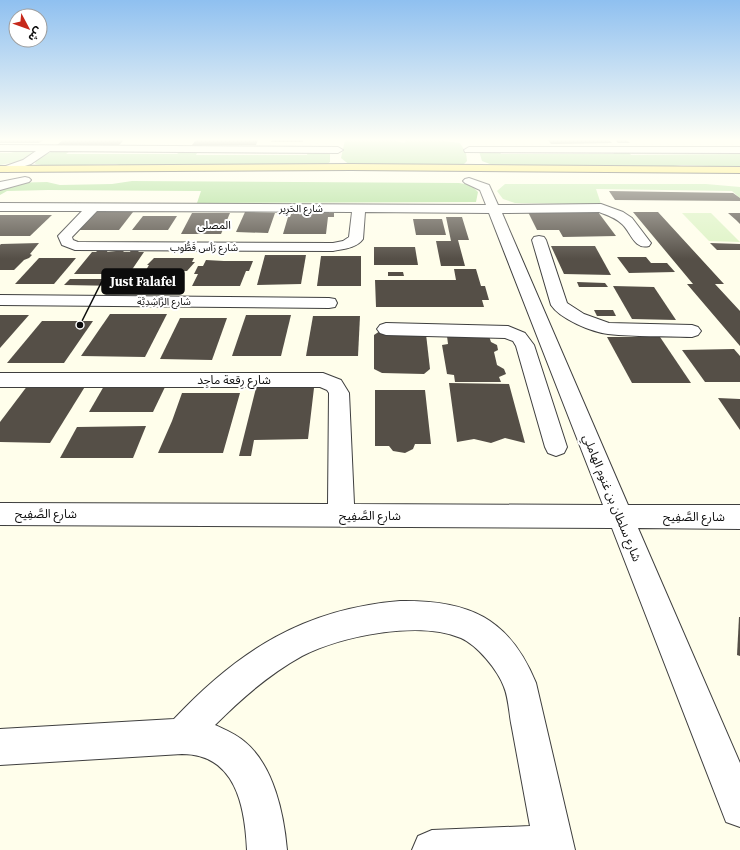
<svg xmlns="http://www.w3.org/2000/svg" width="740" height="850" viewBox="0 0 740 850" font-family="'Source Serif 4','Noto Sans Arabic',serif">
<rect width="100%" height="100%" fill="#fffeeb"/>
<g fill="#c8ecb2">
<polygon points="22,150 34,150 35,152 20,161 0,165 0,153 10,153"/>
<polygon points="505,184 706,184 740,187 740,198 732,191 596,189 601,204 515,203 503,199 497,191"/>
</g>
<g fill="#a9de90">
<polygon points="345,140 391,140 405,143 406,140 436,140 460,143 466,153 467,161 462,166 397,164 351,166 341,158"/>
<polygon points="55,151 70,151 66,154 177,154 181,151 198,151 196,155 307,155 308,151 319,151 330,154 330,162 323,167 125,167 116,164 48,166 35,164 36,160 45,154"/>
<polygon points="479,151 499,151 501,154 614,154 613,151 628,151 631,155 740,154 740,167 682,165 665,167 495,166 482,161"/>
<polygon points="132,181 459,183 471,185 478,192 476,202 197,203 201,191 48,190 7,191 0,195 0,184 6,183 47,182 60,185 112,184"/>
</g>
<polygon fill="#ddf3c4" points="682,213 711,213 740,242 709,241"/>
<g fill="#554f47">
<polygon points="0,140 43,140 39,143 0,143"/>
<polygon points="63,140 124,140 119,145 57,145"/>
<polygon points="196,140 258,140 256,145 192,145"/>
<polygon points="272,140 303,140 303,142 271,142"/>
<polygon points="548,140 609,140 612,143 551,144"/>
<polygon points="615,140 627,140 630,143 618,143"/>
<polygon points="609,191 733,193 740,198 740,201 615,200"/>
<polygon points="95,212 133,212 119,230 79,230"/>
<polygon points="245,212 275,213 268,233 236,232"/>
<polygon points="292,212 329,212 329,213 334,213 334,217 328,217 326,234 283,234 288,217 290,217"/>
<polygon points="528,212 598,212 616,236 563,237 559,230 537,230"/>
<polygon points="633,212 658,212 724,284 715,284 740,311 740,346 687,284 693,284"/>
<polygon points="192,213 230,213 221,234 181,234"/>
<polygon points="728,213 740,213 740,224 736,220"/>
<polygon points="0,215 52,215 30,236 0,236"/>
<polygon points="143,216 177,216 168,230 132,230"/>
<polygon points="446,217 462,217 469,240 458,240 465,266 441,266 436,241 451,241"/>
<polygon points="413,219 442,219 446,235 416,235"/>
<polygon points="39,243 30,254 32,255 29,258 24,260 14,270 0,270 0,245 1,244"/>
<polygon points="710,243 740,244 740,250 717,250"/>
<polygon points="551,246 595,246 611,275 564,274"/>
<polygon points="374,247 415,247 418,265 374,265"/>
<polygon points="98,250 108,250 107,252 125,250 123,252 130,252 131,250 140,250 138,252 144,252 129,274 74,274 92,252 96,252"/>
<polygon points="265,255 306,255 301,284 257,285"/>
<polygon points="321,256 361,256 361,286 317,286"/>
<polygon points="617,257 646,257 651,263 667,263 675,272 629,273"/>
<polygon points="39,258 76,258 54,284 15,284"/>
<polygon points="154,258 194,258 192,262 195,262 187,271 156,272 157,270 146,270 149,265 147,265"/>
<polygon points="206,260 224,261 253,261 249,271 246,271 240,286 192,286 198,274 194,274 198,266 203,266"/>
<polygon points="454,269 476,269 481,286 485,286 489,300 482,300 484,307 376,307 375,280 456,280"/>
<polygon points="388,272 403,272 404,276 388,276"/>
<polygon points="70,279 125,279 120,286 64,285"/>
<polygon points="577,282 605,283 608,287 579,287"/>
<polygon points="613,286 654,287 676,320 632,319"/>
<polygon points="594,310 613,310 616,316 597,316"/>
<polygon points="110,314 167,314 145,357 81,356"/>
<polygon points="0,315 29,315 0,348"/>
<polygon points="246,315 291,315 281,356 232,356"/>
<polygon points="313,316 360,316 358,356 306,356"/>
<polygon points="180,318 227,318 212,360 160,359"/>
<polygon points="42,321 93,321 64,363 7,363"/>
<polygon points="380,331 426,334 430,369 424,374 382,373 374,369 374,335"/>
<polygon points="447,336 489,336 491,342 497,345 498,350 494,352 497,365 504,369 506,374 499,377 501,382 455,382 454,375 447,374 442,345 448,344"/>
<polygon points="607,337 660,337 691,383 632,383"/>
<polygon points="734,349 740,356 740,382 705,382 682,350"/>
<polygon points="449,383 509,384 525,443 505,438 491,443 474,439 457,442"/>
<polygon points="28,385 86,385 50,443 0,442 0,422"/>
<polygon points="104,386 165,387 153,412 89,412"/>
<polygon points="256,388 314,388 308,439 254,440 251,456 239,456"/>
<polygon points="375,390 425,390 431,444 415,444 413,449 405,453 393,451 389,446 375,446"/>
<polygon points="182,393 240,393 223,453 158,453 172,421"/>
<polygon points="718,398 740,399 740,430"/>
<polygon points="146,426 133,458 60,458 77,427"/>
<polygon points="739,617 740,617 740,656 737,655"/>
</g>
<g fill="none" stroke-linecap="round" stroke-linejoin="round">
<defs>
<g id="minor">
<polygon points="0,145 338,147 343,150 338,153 50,151 31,164 7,172 1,169 3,167 23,160 36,151 0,151"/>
<polygon points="469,147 740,147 740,153 465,152 464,150"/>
<polygon points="25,177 29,178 31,180 29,182 0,190 0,182"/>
<path d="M 469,178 L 489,185 L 498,205 L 601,204 L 623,212 L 632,218 L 651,243 L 649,246 C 634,250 631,232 622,224 C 616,218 607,215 599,212 L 502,213 L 628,505 L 740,505 L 740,529 L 638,528 L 740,763 L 740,827 L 726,822 L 612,528 L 0,525 L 0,503 L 328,504 L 329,393 L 327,390 L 320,387 L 0,387 L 0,373 L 323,373 L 341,380 L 349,393 L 354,504 L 603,505 L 489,213 L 365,212 L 363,239 C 357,248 343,249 333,251 L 75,250 L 62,245 L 58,236 L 82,211 L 0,211 L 0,203 L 486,205 L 480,190 L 465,183 L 463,181 L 465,179 ZM 97,211 L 352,212 L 349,237 L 343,241 L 333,243 L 78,242 L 73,240 L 72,237 Z"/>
<path d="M 539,236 L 544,237 L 546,240 L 567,303 L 584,314 L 609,323 L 692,325 L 698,327 L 701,331 L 698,335 L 692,337 C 664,336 636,337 608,334 C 592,332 560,319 551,305 L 532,240 L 534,237 Z"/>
<polygon points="0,295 329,298 335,299 337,303 335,307 329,308 0,305"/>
<polygon points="386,323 508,326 525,333 534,345 567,447 564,453 556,456 548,453 545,447 516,346 513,341 505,338 386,335 380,333 377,329 380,325"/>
<path d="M 400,601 C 468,600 509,617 536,683 L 575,850 L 412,850 L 418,836 L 432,830 L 530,826 C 524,793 518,761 512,728 C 509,715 509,699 504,687 C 498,670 477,645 461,638 C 419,620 341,636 302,656 C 269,674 241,699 215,725 C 226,730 236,734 245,742 C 274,766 284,815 287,850 L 247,850 C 245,807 236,754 182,754 L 0,765 L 0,729 L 174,719 C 239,650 304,609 400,601 Z"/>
</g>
<polygon id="major" points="351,164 740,167 740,173 351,170 0,172 0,166"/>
</defs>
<use href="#minor" stroke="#3f3f3f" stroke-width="2"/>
<use href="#major" stroke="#1d1d1d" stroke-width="2"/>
<use href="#minor" fill="#fff" fill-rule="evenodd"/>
<use href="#major" fill="#ffec5b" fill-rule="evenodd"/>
</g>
<linearGradient id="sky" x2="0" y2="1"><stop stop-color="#8fc0f0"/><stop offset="0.54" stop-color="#fffff6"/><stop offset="1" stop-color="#fffff6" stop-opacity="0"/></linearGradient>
<rect width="740" height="259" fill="url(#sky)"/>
<g text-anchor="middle" stroke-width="4" stroke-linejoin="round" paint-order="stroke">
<g font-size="10" fill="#0c0c0c" stroke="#fff">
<text x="301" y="212">شارع الحَرِير</text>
<text x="204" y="251">شارع رَأس قَطُّوب</text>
<text x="164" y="305">شارع الرَّاشِدِيَّة</text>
</g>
<g font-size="11" fill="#0c0c0c" stroke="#fff">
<text x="214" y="229">المصلى</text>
</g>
<g font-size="12" fill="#0c0c0c" stroke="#fff">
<text x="234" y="384">شارع رِقعة ماجِد</text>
<text transform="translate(612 498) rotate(68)" y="4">شارع سلطان بن غنوم الهاملي</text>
<text x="46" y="518">شارع الصَّفِيح</text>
<text x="370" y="520">شارع الصَّفِيح</text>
<text x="694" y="521">شارع الصَّفِيح</text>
</g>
</g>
<path fill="none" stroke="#0c0c0c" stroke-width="1.5" d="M80 325L102 281"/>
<circle fill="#0c0c0c" stroke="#fff" stroke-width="1.5" cx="80" cy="325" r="4"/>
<rect fill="#0c0c0c" stroke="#0c0c0c" stroke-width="1.5" x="102" y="269" width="82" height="25" rx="4"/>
<g font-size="13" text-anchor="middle" font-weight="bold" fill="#fff">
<text x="143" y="286">Just Falafel</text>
</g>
<g transform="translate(28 28) rotate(131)"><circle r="19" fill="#ffffff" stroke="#9e9e9e"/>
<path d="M0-3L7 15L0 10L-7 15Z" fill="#c6281a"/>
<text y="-6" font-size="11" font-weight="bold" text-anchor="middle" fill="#0c0c0c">ش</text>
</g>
</svg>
